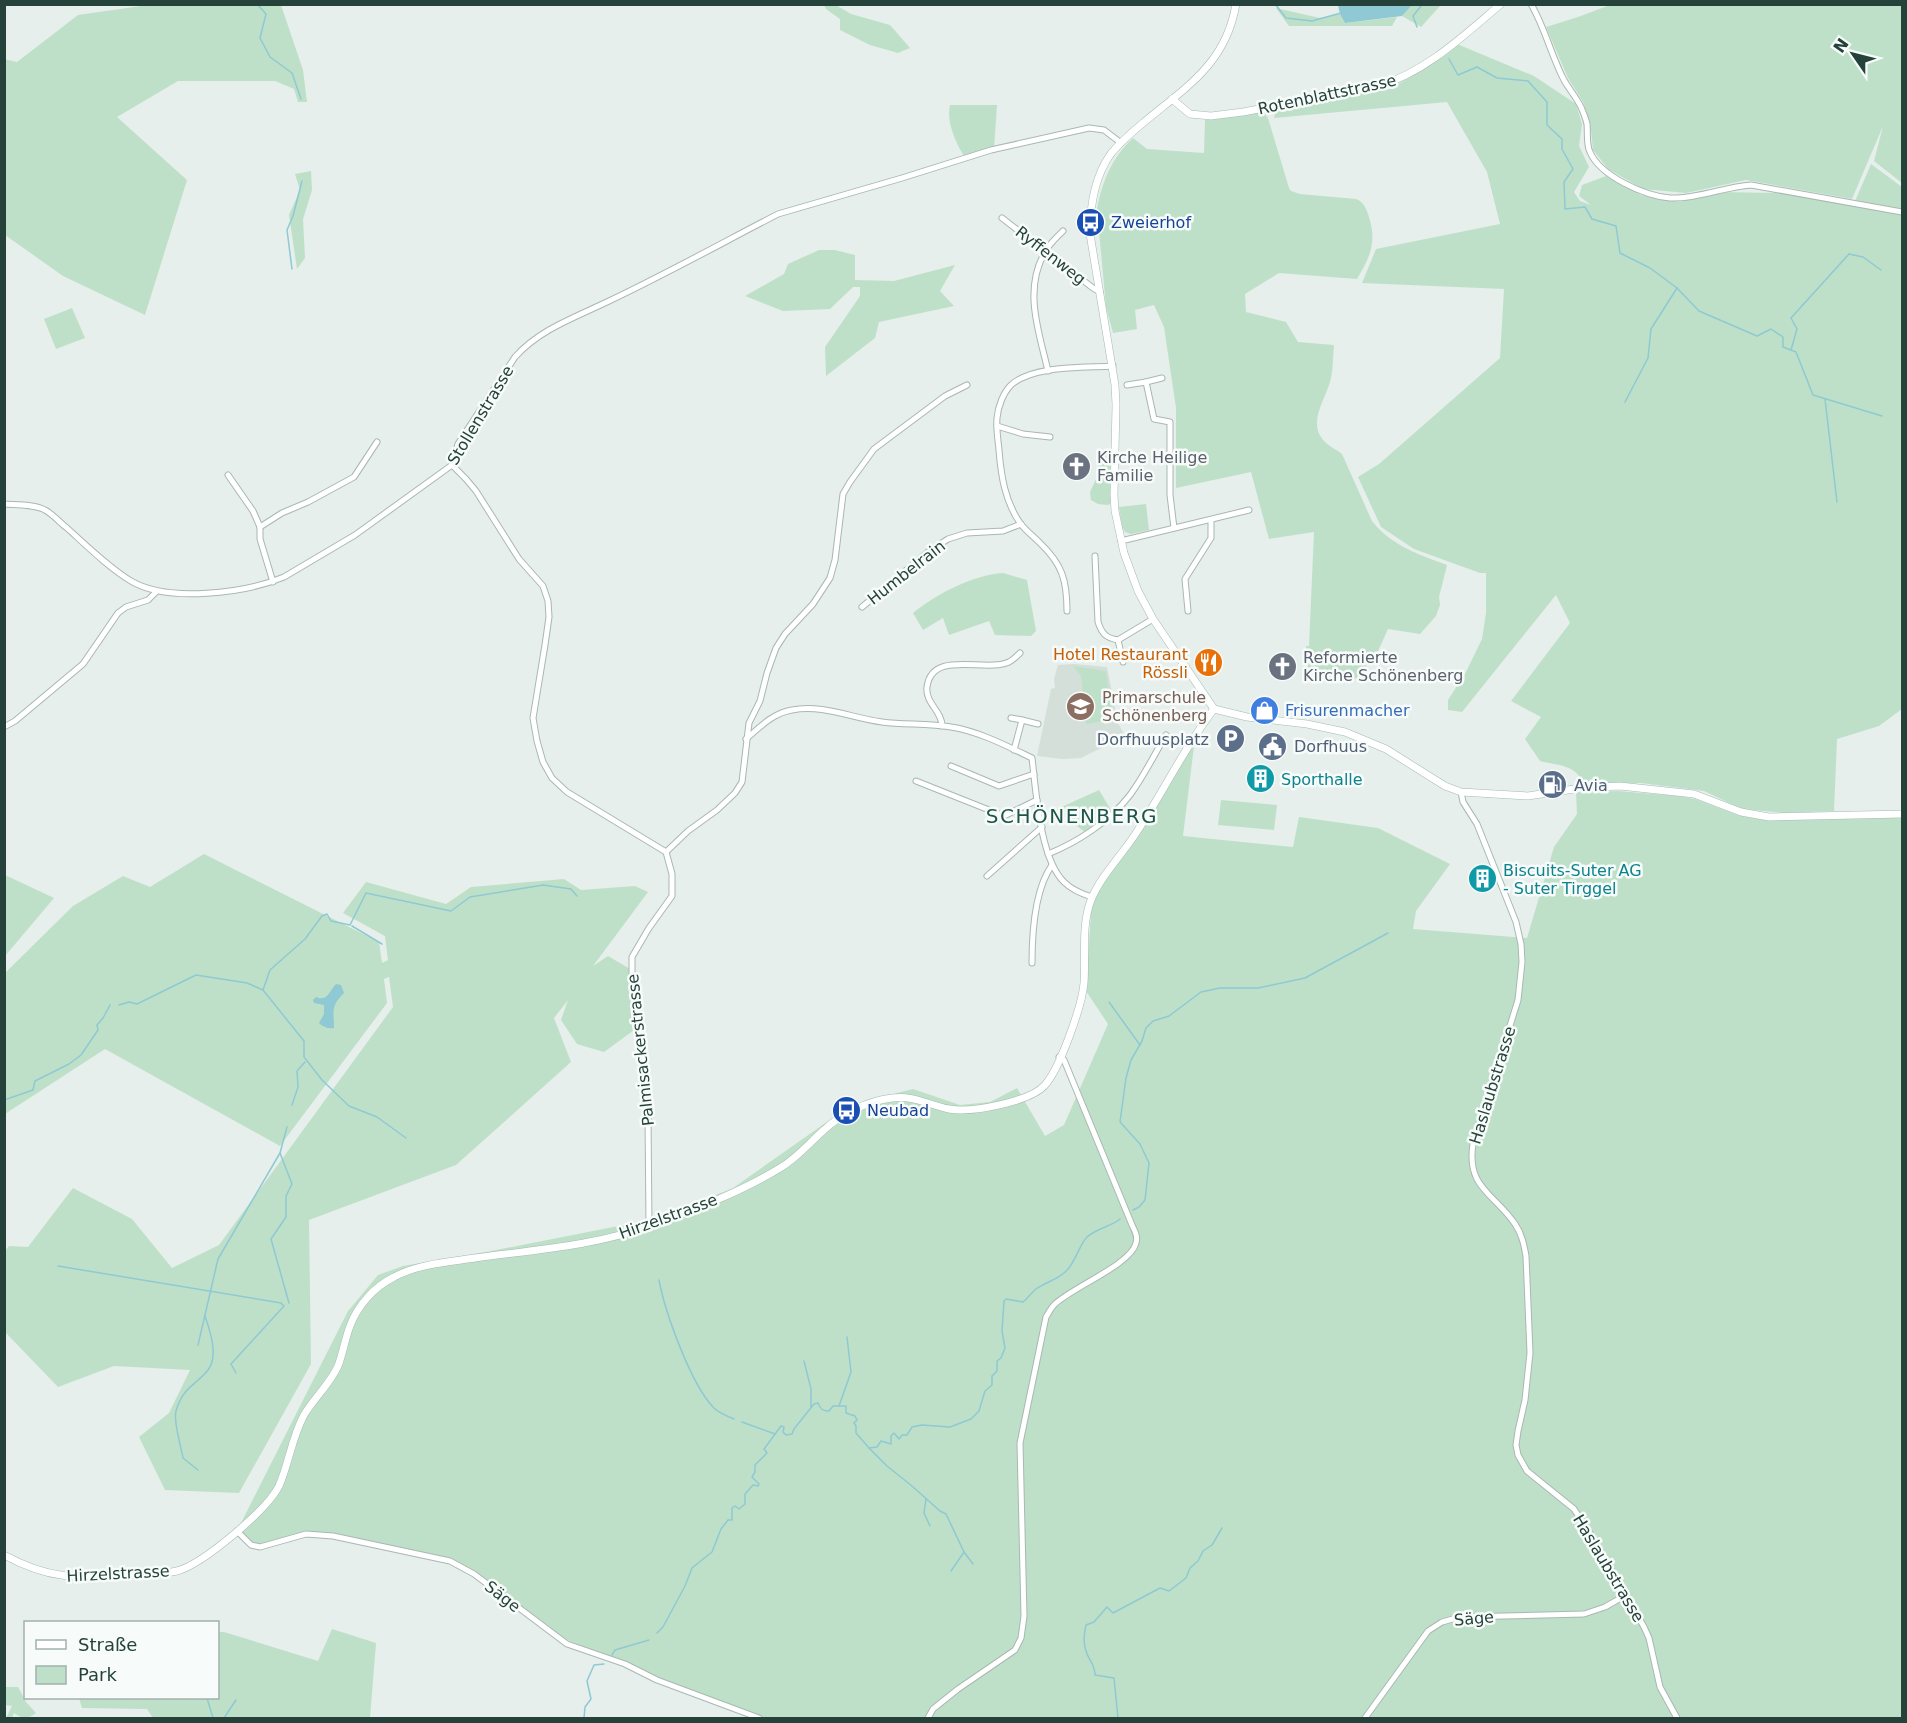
<svg xmlns="http://www.w3.org/2000/svg" width="1907" height="1723" viewBox="0 0 1907 1723" font-family="'DejaVu Sans',sans-serif">
<rect width="100%" height="100%" fill="#e6efeb"/>
<polygon fill="#d4dfda" points="1074,664 1107,667 1118,723 1125,736 1081,758 1062,759 1037,756 1051,689 1055,688 1054,679 1058,665"/>
<g fill="#bfe0c8">
<polygon points="148,5 281,5 303,70 307,102 298,102 294,89 275,81 178,81 117,117 187,180 145,315 63,276 5,235 4,59 17,62 78,15"/>
<polygon points="824,5 836,5 851,14 890,25 910,48 898,53 870,45 840,30 840,19 826,9"/>
<polygon points="1412,5 1441,5 1421,27 1402,16"/>
<polygon points="1610,5 1902,5 1902,183 1874,161 1883,126 1852,199 1746,180 1686,193 1643,189 1608,169 1593,150 1590,122 1583,102 1568,78 1546,27 1578,17"/>
<polygon points="1276,8 1320,18 1340,14 1345,23 1397,17 1392,26 1289,26"/>
<path d="M 1457,44 L 1534,76 L 1576,104 L 1582,124 L 1579,146 L 1589,167 L 1574,192 L 1580,201 L 1591,205 L 1579,196 L 1582,185 L 1606,176 L 1641,195 L 1680,202 L 1716,192 L 1778,193 L 1853,206 L 1871,164 L 1902,187 L 1902,709 L 1879,726 L 1837,739 L 1834,811 L 1784,813 L 1742,809 L 1704,791 L 1641,783 L 1585,785 C 1575,764 1560,766 1540,761 L 1525,739 L 1541,717 L 1511,701 L 1570,623 L 1556,595 L 1462,712 L 1448,710 L 1448,700 L 1466,672 L 1482,639 L 1486,613 L 1486,573 L 1480,573 L 1414,549 L 1381,527 L 1358,477 L 1379,464 L 1500,358 L 1504,289 L 1362,283 L 1376,249 L 1500,224 L 1487,172 L 1447,102 L 1274,118 L 1276,109 L 1390,89 L 1435,62 Z"/>
<path d="M 950,105 L 997,105 L 994,149 L 964,156 C 956,143 946,122 950,105 Z"/>
<path d="M 1264,112 L 1268,118 L 1289,188 L 1291,191 L 1300,194 L 1356,199 C 1364,202 1366,208 1369,217 C 1377,243 1370,257 1357,279 L 1279,273 L 1245,294 L 1246,312 L 1286,322 L 1298,342 L 1334,345 C 1333,356 1333,368 1331,378 C 1327,398 1307,421 1323,440 C 1328,446 1336,449 1342,454 L 1372,521 C 1390,545 1420,555 1447,565 L 1439,597 L 1440,605 L 1436,616 L 1420,634 L 1388,629 L 1374,660 L 1366,659 L 1365,680 L 1308,670 L 1306,646 L 1309,646 L 1314,532 L 1269,539 L 1251,472 L 1176,488 L 1176,408 L 1164,327 L 1154,305 L 1135,310 L 1137,329 L 1113,333 L 1106,307 L 1097,209 C 1102,182 1112,157 1133,138 L 1147,149 L 1204,153 L 1205,120 Z"/>
<polygon points="311,171 312,190 303,219 305,258 297,269 289,215 300,190 295,174"/>
<polygon points="819,250 835,250 855,255 855,280 894,281 955,265 940,291 954,306 879,322 875,338 826,376 825,347 860,296 860,287 853,287 830,309 783,311 745,296 784,274 788,264"/>
<polygon points="72,308 85,338 56,349 44,319"/>
<polygon points="1110,450 1111,503 1108,505 1098,504 1091,500 1090,492 1098,475 1099,453"/>
<polygon points="1146,504 1149,530 1131,534 1125,532 1122,527 1119,507"/>
<path d="M 1003,573 L 1027,580 L 1036,631 L 1031,636 L 995,635 L 989,621 L 949,635 L 943,618 L 923,630 L 913,613 C 936,594 973,575 1003,573 Z"/>
<polygon points="1073,666 1106,671 1114,720 1086,724 1081,676"/>
<polygon points="1195,738 1183,836 1293,847 1299,817 1378,828 1450,864 1416,911 1413,929 1527,938 1554,847 1577,814 1576,793 1617,791 1679,796 1695,799 1737,815 1765,820 1902,817 1902,1718 759,1718 657,1680 550,1632 474,1574 450,1561 393,1548 306,1534 260,1547 237,1531 348,1311 378,1275 403,1266 491,1251 659,1218 733,1188 851,1105 913,1089 960,1105 990,1102 1017,1088 1045,1136 1064,1125 1108,1024 1086,991 1092,897"/>
<polygon points="1099,790 1111,810 1085,832 1055,810"/>
<polygon points="1221,800 1277,805 1274,830 1218,825"/>
<polygon points="204,854 379,942 382,963 388,960 385,936 343,913 366,882 446,904 471,887 564,879 581,890 635,886 648,892 593,966 608,956 632,970 641,1025 604,1052 577,1044 561,1020 568,1000 554,1018 571,1062 456,1165 309,1220 311,1364 239,1493 165,1490 139,1437 169,1413 190,1370 114,1366 58,1387 5,1332 5,1251 9,1246 28,1247 73,1188 132,1219 172,1268 219,1245 393,1007 389,977 384,979 387,1003 280,1146 105,1049 5,1114 5,973 73,906 123,876 150,887"/>
<polygon points="5,875 54,898 5,956"/>
<polygon points="332,1629 376,1643 370,1718 153,1718 147,1709 82,1708 79,1698 218,1698 218,1632 224,1632 318,1661"/>
<path d="M 5,1687 L 18,1687 L 26,1702 L 36,1713 C 26,1720 23,1719 14,1713 L 12,1718 L 6,1718 L 12,1706 L 5,1705 Z"/>
</g>
<g fill="#8ec9d4">
<polygon points="1338,5 1338,4 1412,5 1402,16 1345,23 1340,14"/>
<path d="M 336,984 L 341,985 L 344,993 C 330,1007 334,1011 334,1028 C 328,1029 323,1027 319,1023 L 324,1014 L 324,1005 L 314,1003 L 313,1000 L 316,997 C 328,1002 329,991 336,984 Z"/>
</g>
<g fill="none" stroke-linecap="round" stroke-linejoin="round">
<g stroke="#8ec9d4" stroke-width="1.5">
<polyline points="257,4 266,14 260,38 270,57 292,73 301,99"/>
<polyline points="1275,4 1286,18 1312,21 1341,13"/>
<polyline points="1417,27 1413,16 1421,6 1420,4"/>
<polyline points="1449,59 1458,75 1477,67 1497,78 1528,81 1547,102 1547,125 1562,139 1562,149 1573,169 1564,182 1565,209 1585,207 1592,219 1616,226 1620,253 1650,268 1677,288 1699,311 1757,336 1771,329 1783,337 1783,347 1796,352 1813,395 1882,416"/>
<polyline points="292,269 287,230 293,216 302,181"/>
<polyline points="1791,350 1797,329 1791,318 1849,254 1863,257 1881,270"/>
<polyline points="1825,399 1837,502"/>
<polyline points="1625,402 1648,358 1651,329 1677,288"/>
<polyline points="352,926 382,944"/>
<polyline points="263,990 270,970 305,939 322,916 327,914 331,921 350,925 366,893 451,911 470,897 543,885 571,889 577,896"/>
<polyline points="1109,1002 1140,1045"/>
<polyline points="119,1005 129,1002 137,1004 196,975 247,983 263,990 304,1041 304,1057 322,1080 349,1106 377,1117 406,1138"/>
<polyline points="4,1100 33,1090 35,1081 69,1064 81,1055 98,1030 97,1025 103,1018 110,1005"/>
<polyline points="292,1105 298,1087 297,1071 305,1062"/>
<polyline points="280,1153 292,1184 286,1196 286,1217 271,1239 289,1303"/>
<polyline points="1133,1210 1139,1207 1145,1200 1149,1163 1140,1144 1120,1122 1126,1078 1131,1060 1142,1041 1146,1028 1153,1021 1169,1016 1201,992 1220,988 1258,988 1305,978 1388,933"/>
<polyline points="58,1266 281,1303 284,1306 231,1364 236,1373"/>
<path d="M 659,1280 C 665,1312 691,1385 714,1408 C 719,1413 727,1416 734,1419"/>
<polyline points="198,1345 218,1259 280,1153 287,1127"/>
<polyline points="804,1361 811,1389 811,1407"/>
<polyline points="839,1406 851,1372 847,1337"/>
<polyline points="742,1422 775,1434"/>
<polyline points="869,1448 887,1466 912,1486 940,1511 946,1514 964,1552 973,1564"/>
<path d="M 198,1470 L 183,1458 C 181,1446 173,1421 176,1411 C 183,1387 195,1386 208,1370 C 219,1356 210,1331 205,1316"/>
<polyline points="926,1499 924,1513 930,1526"/>
<polyline points="951,1571 964,1552"/>
<path d="M 657,1633 L 663,1627 L 685,1586 L 692,1568 L 712,1552 L 721,1529 L 728,1520 L 732,1520 L 732,1508 L 735,1506 L 739,1509 L 745,1504 L 745,1494 L 753,1485 L 758,1486 L 759,1484 L 752,1477 L 755,1472 L 755,1465 L 767,1453 L 764,1449 L 781,1426 L 784,1427 L 783,1432 L 786,1435 L 792,1434 L 794,1429 L 814,1404 L 818,1403 C 820,1409 823,1411 829,1411 L 833,1406 L 846,1406 L 846,1413 L 855,1416 L 857,1420 L 854,1423 L 856,1426 L 856,1433 L 869,1448 L 877,1447 L 881,1441 L 891,1444 L 891,1436 L 894,1433 L 899,1439 L 902,1435 L 907,1435 L 912,1427 L 922,1425 L 950,1427 L 971,1419 L 979,1411 L 985,1391 L 992,1385 L 992,1376 L 997,1371 L 997,1361 L 1001,1358 L 1005,1348 L 1002,1331 L 1004,1301 L 1006,1299 L 1023,1302 C 1028,1298 1031,1293 1036,1289 C 1047,1281 1059,1280 1068,1269 C 1076,1260 1080,1244 1087,1237 C 1097,1228 1110,1227 1120,1219"/>
<polyline points="612,1655 615,1650 649,1640"/>
<polyline points="207,1698 213,1718"/>
<polyline points="224,1718 236,1700"/>
<polyline points="584,1718 585,1707 591,1699 587,1681 594,1665 604,1664"/>
<path d="M 1118,1718 L 1114,1678 L 1095,1675 C 1095,1664 1089,1661 1086,1651 C 1083,1642 1084,1635 1086,1625 L 1094,1622 L 1107,1607 L 1113,1613 L 1160,1588 L 1169,1591 L 1186,1578 L 1190,1568 L 1198,1561 L 1203,1551 L 1212,1545 L 1222,1528"/>
</g>
<defs>
<g id="street">
<path d="M 1531,4 C 1545,28 1551,55 1564,80 C 1569,89 1576,97 1581,107 C 1583,112 1586,119 1587,124 C 1588,133 1586,144 1590,152 C 1600,176 1645,196 1670,198 C 1697,199 1724,187 1751,185 L 1902,212"/>
<polyline points="1002,218 1093,288 1100,292"/>
<path d="M 1048,371 C 1039,332 1023,290 1045,252 C 1049,244 1057,237 1063,231"/>
<polyline points="1162,378 1146,382 1154,419 1170,422 1170,495 1174,528"/>
<polyline points="1127,385 1146,382"/>
<polyline points="997,426 1023,434 1050,437"/>
<polyline points="452,465 466,479 476,491 519,559 543,586 548,601 549,617 545,645 533,718 537,741 543,762 552,778 567,792 666,852 688,831 717,810 735,793 742,782 749,723 760,701 767,673 776,648 785,634 813,604 830,578 835,560 843,494 850,482 874,449 945,396 967,385"/>
<polyline points="228,475 253,511 260,527 260,539 273,582"/>
<path d="M 4,504 C 17,505 34,504 45,510 C 53,514 60,523 67,528 C 87,546 108,567 131,581 C 168,603 245,593 284,577 L 355,535 L 452,465 L 458,444 L 515,357 C 540,329 576,317 609,301 C 666,274 722,243 778,214 L 902,178 L 991,150 L 1089,128 L 1104,130 L 1121,143"/>
<polyline points="260,527 282,513 308,502 354,477 377,442"/>
<polyline points="1121,541 1249,510"/>
<path d="M 1095,556 L 1098,622 C 1102,634 1106,638 1118,640 L 1153,619"/>
<polyline points="862,607 928,552 948,539 967,533 1003,531 1021,524"/>
<path d="M 1067,611 C 1067,580 1062,564 1040,543 C 1033,536 1025,530 1020,523 C 1005,501 1001,476 999,450 C 998,440 996,428 997,418 C 998,407 1003,393 1011,385 C 1033,365 1085,368 1113,366"/>
<polyline points="1188,611 1185,579 1211,538 1211,520"/>
<polyline points="1118,640 1123,662"/>
<polyline points="1011,718 1022,720 1014,750"/>
<polyline points="1022,720 1038,724"/>
<path d="M 942,726 C 942,711 925,703 927,687 C 932,649 985,673 1009,662 C 1013,660 1017,656 1020,653"/>
<polyline points="4,727 15,721 83,664 118,613 126,607 148,600 157,591"/>
<path d="M 746,739 C 760,727 773,713 792,710 C 822,704 852,718 882,722 C 905,725 928,723 951,727 C 978,731 1007,746 1032,758 C 1036,791 1040,859 1064,882 C 1072,890 1082,894 1092,897"/>
<polyline points="951,766 999,786 1034,774"/>
<polyline points="916,781 1004,816 1037,800"/>
<path d="M 1461,792 L 1463,802 L 1477,824 L 1516,922 L 1521,944 L 1522,962 L 1518,1000 L 1473,1144 C 1466,1188 1495,1194 1515,1224 C 1522,1234 1524,1245 1526,1256 L 1530,1353 L 1525,1400 L 1518,1431 L 1516,1445 L 1518,1455 L 1527,1471 L 1574,1509 L 1593,1538 L 1644,1627 L 1649,1638 L 1660,1687 L 1677,1718"/>
<path d="M 1048,854 C 1078,842 1110,821 1130,795 C 1144,776 1154,755 1166,735"/>
<polyline points="987,876 1042,827"/>
<path d="M 1032,963 C 1032,934 1035,889 1052,865"/>
<polyline points="649,1226 648,1116 645,1064 632,974 632,957 649,928 672,896 672,874 666,852"/>
<polyline points="237,1531 251,1545 260,1547 306,1534 333,1536 450,1561 474,1574 567,1644 625,1664 657,1680 759,1718"/>
<path d="M 928,1718 L 933,1709 L 958,1689 L 1015,1650 L 1021,1638 L 1024,1616 L 1020,1443 L 1046,1317 C 1048,1314 1051,1308 1054,1305 C 1070,1288 1131,1265 1136,1243 C 1138,1237 1135,1231 1132,1225 L 1064,1060 L 1059,1057"/>
<polyline points="1365,1718 1428,1631 1442,1622 1460,1617 1584,1614 1605,1607 1626,1595"/>
</g>
<g id="secondary">
<path d="M 1172,99 L 1190,114 L 1211,116 L 1243,112 L 1379,86 C 1427,71 1463,36 1501,4"/>
<path d="M 1214,709 L 1153,619 L 1138,591 L 1124,553 L 1115,511 L 1114,495 L 1116,405 L 1115,385 L 1090,234 C 1090,207 1094,178 1110,155 C 1119,143 1131,133 1143,123 C 1186,87 1226,64 1236,4"/>
<polyline points="1214,709 1247,717 1307,724 1345,732 1386,749 1445,786 1461,792 1528,796 1581,788 1620,786 1694,794 1741,812 1769,817 1902,814"/>
<path d="M 4,1555 C 50,1580 76,1578 127,1575 C 143,1574 161,1575 177,1571 C 203,1564 267,1510 279,1486 C 289,1463 292,1437 304,1415 C 314,1398 330,1384 338,1366 C 343,1353 345,1339 350,1326 C 358,1305 374,1287 394,1277 C 418,1264 448,1262 475,1258 C 533,1250 594,1246 649,1226 C 693,1210 739,1193 780,1168 C 797,1158 809,1143 824,1130 C 842,1113 868,1101 892,1098 C 913,1095 929,1105 949,1109 C 971,1113 1030,1102 1045,1085 C 1060,1068 1082,1006 1084,983 C 1086,956 1081,926 1091,900 C 1101,875 1124,853 1138,830 C 1164,791 1185,746 1214,709"/>
</g>
</defs>
<use href="#street" stroke="#a8b8b2" stroke-width="7"/>
<use href="#secondary" stroke="#a4bbb3" stroke-width="8"/>
<use href="#street" stroke="#fff" stroke-width="5"/>
<use href="#secondary" stroke="#fff" stroke-width="7"/>
</g>
<defs>
<symbol id="bus-disc" viewBox="-11 -11 22 22"><circle r="9.5" fill="#1a4fb4" stroke="#f7fbf9"/><path d="M-5-6H5V4H4V6H2V4H-2V6H-4V4H-5ZM-3.5-4V0h7V-4ZM-3.5 1.2v1.5H-2V1.2ZM2 1.2v1.5H3.5V1.2Z" fill="#fff"/></symbol>
<symbol id="church-disc" viewBox="-11 -11 22 22"><circle r="9.5" fill="#6b7280" stroke="#f7fbf9"/><path d="M-1.2-6h2.4v3.5h3.3v2.4h-3.3V6h-2.4V-.1h-3.3v-2.4h3.3Z" fill="#fff"/></symbol>
<symbol id="restaurant-disc" viewBox="-11 -11 22 22"><circle r="9.5" fill="#e8710a" stroke="#f7fbf9"/><path d="M-5-6h1v4h1v-4h1v4h1v-4h1v5L-1.5 .5V6h-2V.5L-5-1ZM5-6V6H3V1.5H1.5Q1.5-4 5-6Z" fill="#fff"/></symbol>
<symbol id="school-disc" viewBox="-11 -11 22 22"><circle r="9.5" fill="#8d6e63" stroke="#f7fbf9"/><path d="M0-5L7-2L0 1L-7-2ZM-4 1L0 2.5L4 1V4Q0 6-4 4Z" fill="#fff"/></symbol>
<symbol id="shop-disc" viewBox="-11 -11 22 22"><circle r="9.5" fill="#3f7fe0" stroke="#f7fbf9"/><path d="M-5-2.5h2.3a2.7 3.5 0 0 1 5.4 0H5L5.5 6h-11ZM-1.5-2.5h3a1.5 2.3 0 0 0-3 0Z" fill="#fff"/></symbol>
<symbol id="parking-disc" viewBox="-11 -11 22 22"><circle r="9.5" fill="#5c6f8a" stroke="#f7fbf9"/><path d="M-3.5-5.5H1a3.5 3.5 0 0 1 0 7H-1V5.5H-3.5ZM-1-3.4V-.6H.8a1.4 1.4 0 0 0 0-2.8Z" fill="#fff"/></symbol>
<symbol id="civic-disc" viewBox="-11 -11 22 22"><circle r="9.5" fill="#5c6f8a" stroke="#f7fbf9"/><path d="M-.6-6.5H3V-4.5H.6V-3L4-1V1h2V6H-6V1h2V-1L-.6-3ZM-1.2 2.5V6h2.4V2.5Z" fill="#fff"/></symbol>
<symbol id="building-disc" viewBox="-11 -11 22 22"><circle r="9.5" fill="#0f9aa8" stroke="#f7fbf9"/><path d="M-4-6H4V6H1V3H-1V6H-4ZM-2.5-4.3h1.7v1.8h-1.7ZM.8-4.3h1.7v1.8H.8ZM-2.5-1h1.7V.8h-1.7ZM.8-1h1.7V.8H.8Z" fill="#fff"/></symbol>
<symbol id="fuel-disc" viewBox="-11 -11 22 22"><circle r="9.5" fill="#5c6f8a" stroke="#f7fbf9"/><path d="M-5.5-6h7V0h2V4h1.3V-2.5L3-4.5l.8-.8L6-3V5H2.5V1h-1V6h-7ZM-4.2-4.7v3.2H.2V-4.7Z" fill="#fff"/></symbol>
</defs>
<g fill-rule="evenodd">
<use href="#bus-disc" x="1074" y="206" width="33" height="33"/>
<use href="#church-disc" x="1060" y="450" width="33" height="33"/>
<use href="#restaurant-disc" x="1192" y="646" width="33" height="33"/>
<use href="#church-disc" x="1266" y="650" width="33" height="33"/>
<use href="#school-disc" x="1064" y="690" width="33" height="33"/>
<use href="#shop-disc" x="1248" y="694" width="33" height="33"/>
<use href="#parking-disc" x="1214" y="722" width="33" height="33"/>
<use href="#civic-disc" x="1256" y="730" width="33" height="33"/>
<use href="#building-disc" x="1244" y="762" width="33" height="33"/>
<use href="#fuel-disc" x="1536" y="768" width="33" height="33"/>
<use href="#building-disc" x="1466" y="862" width="33" height="33"/>
<use href="#bus-disc" x="830" y="1094" width="33" height="33"/>
</g>
<g text-anchor="middle" stroke-width="5" stroke-linejoin="round" paint-order="stroke">
<g font-size="16" fill="#24423a" stroke="#f7fbf9">
<text transform="translate(1327 94) rotate(-12)" y="6">Rotenblattstrasse</text>
<text transform="translate(1051 255) rotate(38)" y="6">Ryffenweg</text>
<text transform="translate(480 415) rotate(-59)" y="6">Stollenstrasse</text>
<text transform="translate(906 572) rotate(-38)" y="6">Humbelrain</text>
<text transform="translate(640 1050) rotate(-96)" y="6">Palmisackerstrasse</text>
<text transform="translate(1492 1085) rotate(-73)" y="6">Haslaubstrasse</text>
<text transform="translate(668 1216) rotate(-20)" y="6">Hirzelstrasse</text>
<text transform="translate(1609 1568) rotate(59)" y="6">Haslaubstrasse</text>
<text transform="translate(118 1573) rotate(-3)" y="6">Hirzelstrasse</text>
<text transform="translate(503 1596) rotate(38)" y="6">Säge</text>
<text transform="translate(1474 1618) rotate(-5)" y="6">Säge</text>
</g>
<g font-size="16" fill="#164399" stroke="#f7fbf9" text-anchor="start">
<text x="1111" y="228">Zweierhof</text>
<text x="867" y="1116">Neubad</text>
</g>
<g font-size="16" fill="#5b616d" stroke="#f7fbf9" text-anchor="start">
<text x="1097" y="463">Kirche Heilige<tspan x="1097" dy="18">Familie</tspan></text>
<text x="1303" y="663">Reformierte<tspan x="1303" dy="18">Kirche Schönenberg</tspan></text>
</g>
<g font-size="16" fill="#c56008" stroke="#f7fbf9" text-anchor="end">
<text x="1188" y="660">Hotel Restaurant<tspan x="1188" dy="18">Rössli</tspan></text>
</g>
<g font-size="16" fill="#785e54" stroke="#f7fbf9" text-anchor="start">
<text x="1102" y="703">Primarschule<tspan x="1102" dy="18">Schönenberg</tspan></text>
</g>
<g font-size="16" fill="#366cbe" stroke="#f7fbf9" text-anchor="start">
<text x="1285" y="716">Frisurenmacher</text>
</g>
<g font-size="16" fill="#4e5e75" stroke="#f7fbf9" text-anchor="start">
<text x="1209" y="745" text-anchor="end">Dorfhuusplatz</text>
<text x="1294" y="752">Dorfhuus</text>
<text x="1574" y="791">Avia</text>
</g>
<g font-size="16" fill="#0d838f" stroke="#f7fbf9" text-anchor="start">
<text x="1281" y="785">Sporthalle</text>
<text x="1503" y="876">Biscuits-Suter AG<tspan x="1503" dy="18">- Suter Tirggel</tspan></text>
</g>
<g font-size="20" letter-spacing="1.5" fill="#1f5548" stroke="#f7fbf9">
<text x="1072" y="823">SCHÖNENBERG</text>
</g>
</g>
<rect width="1907" height="1723" fill="none" stroke="#24423a" stroke-width="12"/>
<rect x="24" y="1621" width="195" height="78" fill="#f7fbf9" stroke="#a3b1ad" stroke-width="1.5"/>
<rect x="36" y="1640" width="30" height="9" fill="#ffffff" stroke="#a3b1ad" stroke-width="1.5"/>
<text x="78" y="1651" font-size="18" fill="#24423a">Straße</text>
<rect x="36" y="1666" width="30" height="18" fill="#bfe0c8" stroke="#a3b1ad" stroke-width="1.5"/>
<text x="78" y="1681" font-size="18" fill="#24423a">Park</text>
<g transform="translate(1853 54) rotate(305)" stroke="#f7fbf9" stroke-width="4.5" paint-order="stroke">
<path d="M0-4.5L10 22L0 15L-10 22Z" fill="#24423a"/>
<text y="-9" font-size="16" font-weight="bold" text-anchor="middle" fill="#24423a">N</text>
</g>
</svg>
